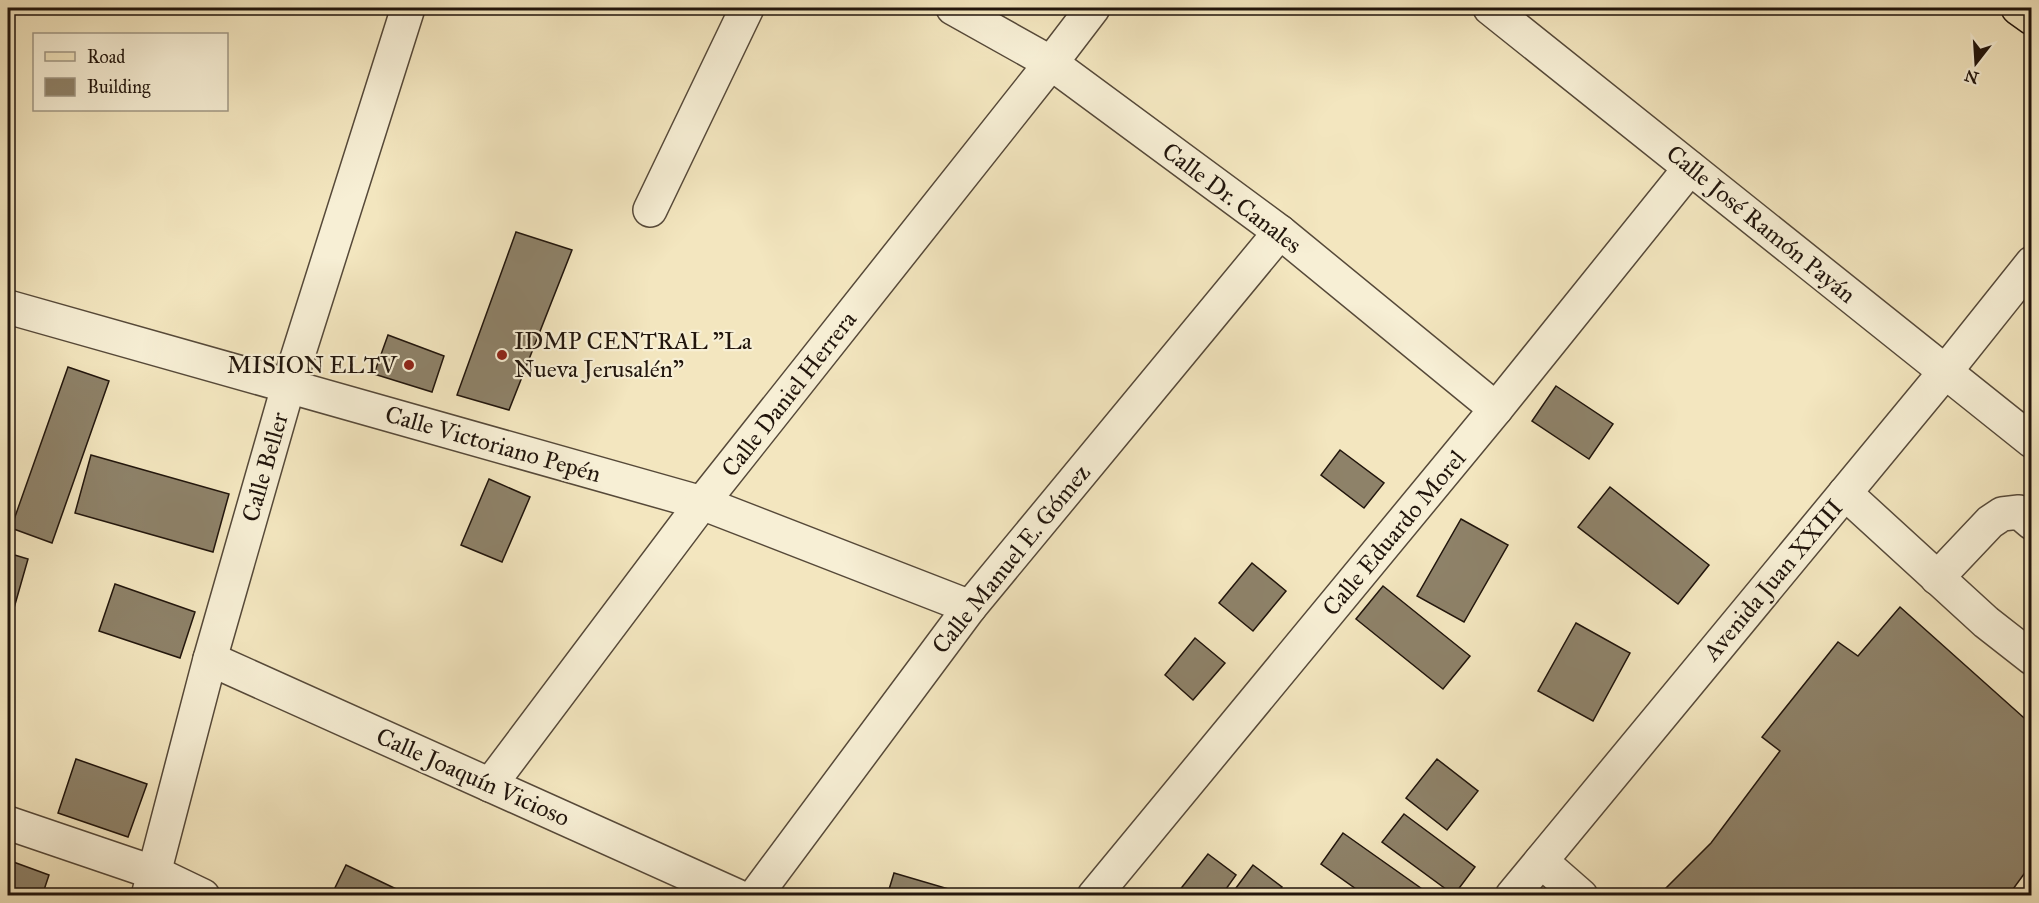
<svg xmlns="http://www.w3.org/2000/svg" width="2039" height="903" viewBox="0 0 2039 903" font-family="'IM FELL Great Primer',serif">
<rect width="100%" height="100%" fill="#f3e6bf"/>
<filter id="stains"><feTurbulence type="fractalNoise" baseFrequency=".00333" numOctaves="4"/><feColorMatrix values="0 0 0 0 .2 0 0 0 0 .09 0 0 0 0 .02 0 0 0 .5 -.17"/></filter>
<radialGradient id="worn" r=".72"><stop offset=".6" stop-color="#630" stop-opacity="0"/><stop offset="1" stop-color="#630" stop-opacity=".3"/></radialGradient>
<g fill="#8e8269" stroke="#21150c" stroke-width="1.5">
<polygon points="516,232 572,250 509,410 457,395"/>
<polygon points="388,335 444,356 432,392 374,374"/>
<polygon points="68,367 109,381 52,543 11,528"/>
<polygon points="1556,386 1613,424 1589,459 1532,421"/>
<polygon points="1340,450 1384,483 1364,508 1321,475"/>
<polygon points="91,455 229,494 213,552 75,513"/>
<polygon points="489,479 530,497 502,562 461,545"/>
<polygon points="1610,487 1709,565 1678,604 1578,527"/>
<polygon points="1461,519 1508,545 1464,622 1417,596"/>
<polygon points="8,553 28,559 8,629"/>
<polygon points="1252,563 1286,591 1253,631 1219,603"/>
<polygon points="115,584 195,612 180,658 99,631"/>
<polygon points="1383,586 1470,656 1443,689 1356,619"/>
<polygon points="1900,607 2032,725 2032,863 2008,896 1658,896 1711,843 1780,751 1762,737 1838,642 1858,656"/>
<polygon points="1576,623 1630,653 1593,721 1538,691"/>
<polygon points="1195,638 1225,663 1193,700 1165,675"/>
<polygon points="76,759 147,784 128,837 58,813"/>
<polygon points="1437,759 1478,791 1447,830 1406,798"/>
<polygon points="1404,814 1475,867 1454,895 1382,842"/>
<polygon points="1343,833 1432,896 1366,896 1321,864"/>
<polygon points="1208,854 1236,875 1221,896 1175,896"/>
<polygon points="8,860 49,875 42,896 8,896"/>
<polygon points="346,865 411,896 331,896"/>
<polygon points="1253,865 1282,887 1276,896 1230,896"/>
<polygon points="894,873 952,890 951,896 887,896"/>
</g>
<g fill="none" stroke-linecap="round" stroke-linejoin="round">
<defs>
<g id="minor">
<polyline points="953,8 1051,63 1280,232 1496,409"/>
<polyline points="1490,8 2032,441"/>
<polyline points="650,210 747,8"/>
<polyline points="8,307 702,503 970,607"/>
<polyline points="1845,493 1986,622 2032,658"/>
<polyline points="1937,578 1990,522 2002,514 2019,512 2032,523"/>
<polyline points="210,659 737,896"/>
<polyline points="490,785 702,503 1051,63 1093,8"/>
<polyline points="8,823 155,873 203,896"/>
<polyline points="1541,861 1581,896"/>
<polyline points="148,896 210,659 288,387 408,8"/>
<polyline points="755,896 970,607 1280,232"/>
<polyline points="1094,896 1496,409 1690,168"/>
<polyline points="1512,896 1945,372 2032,263"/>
</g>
<polyline id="major" points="2018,8 2032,18"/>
</defs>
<use href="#minor" stroke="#564939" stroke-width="36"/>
<use href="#major" stroke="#21150c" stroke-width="36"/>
<use href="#minor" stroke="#f7efd5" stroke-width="33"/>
<use href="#major" stroke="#f3e6bf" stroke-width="33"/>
</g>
<g fill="#8f2418" stroke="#f7efd5" stroke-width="2">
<circle cx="502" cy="355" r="6"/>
<circle cx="409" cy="365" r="6"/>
</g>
<g text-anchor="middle" stroke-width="4.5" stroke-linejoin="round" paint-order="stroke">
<g font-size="24" fill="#21150c" stroke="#f7efd5">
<text transform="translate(1232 198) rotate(37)" y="8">Calle Dr. Canales</text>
<text transform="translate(1761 224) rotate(39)" y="8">Calle José Ramón Payán</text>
<text transform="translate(789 394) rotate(-52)" y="8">Calle Daniel Herrera</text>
<text transform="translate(493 444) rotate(16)" y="8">Calle Victoriano Pepén</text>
<text transform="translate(265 467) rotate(-74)" y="8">Calle Beller</text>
<text transform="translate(1394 533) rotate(-50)" y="8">Calle Eduardo Morel</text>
<text transform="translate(1011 559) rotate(-51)" y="8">Calle Manuel E. Gómez</text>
<text transform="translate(1773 580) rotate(-50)" y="8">Avenida Juan XXIII</text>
<text transform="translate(473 777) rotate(24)" y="8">Calle Joaquín Vicioso</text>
</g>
<g font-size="24" fill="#21150c" stroke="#f7efd5" text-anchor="start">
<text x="514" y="349">IDMP CENTRAL "La<tspan x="514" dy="28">Nueva Jerusalén"</tspan></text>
<text x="397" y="373" text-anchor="end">MISION ELTV</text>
</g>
</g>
<rect width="2039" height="903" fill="none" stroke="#f3e6bf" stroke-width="30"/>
<rect x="9" y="9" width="2021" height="885" fill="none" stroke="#21150c" stroke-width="3"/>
<rect x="15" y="15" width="2009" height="873" fill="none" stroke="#21150c" stroke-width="1.5"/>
<rect x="33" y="33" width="195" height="78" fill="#f7efd5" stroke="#a19885" stroke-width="1.5"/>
<rect x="45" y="52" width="30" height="9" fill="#f3e6bf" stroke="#a19885" stroke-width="1.5"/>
<text x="87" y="63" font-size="18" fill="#21150c">Road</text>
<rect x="45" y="78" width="30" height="18" fill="#8e8269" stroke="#a19885" stroke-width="1.5"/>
<text x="87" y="93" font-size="18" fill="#21150c">Building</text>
<g transform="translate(1976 63) rotate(197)" stroke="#f7efd5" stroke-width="4.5" paint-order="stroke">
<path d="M0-4.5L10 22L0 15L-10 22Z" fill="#21150c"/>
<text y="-9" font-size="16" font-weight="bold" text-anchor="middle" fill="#21150c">N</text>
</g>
<rect width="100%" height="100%" filter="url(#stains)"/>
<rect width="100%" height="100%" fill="url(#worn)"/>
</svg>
